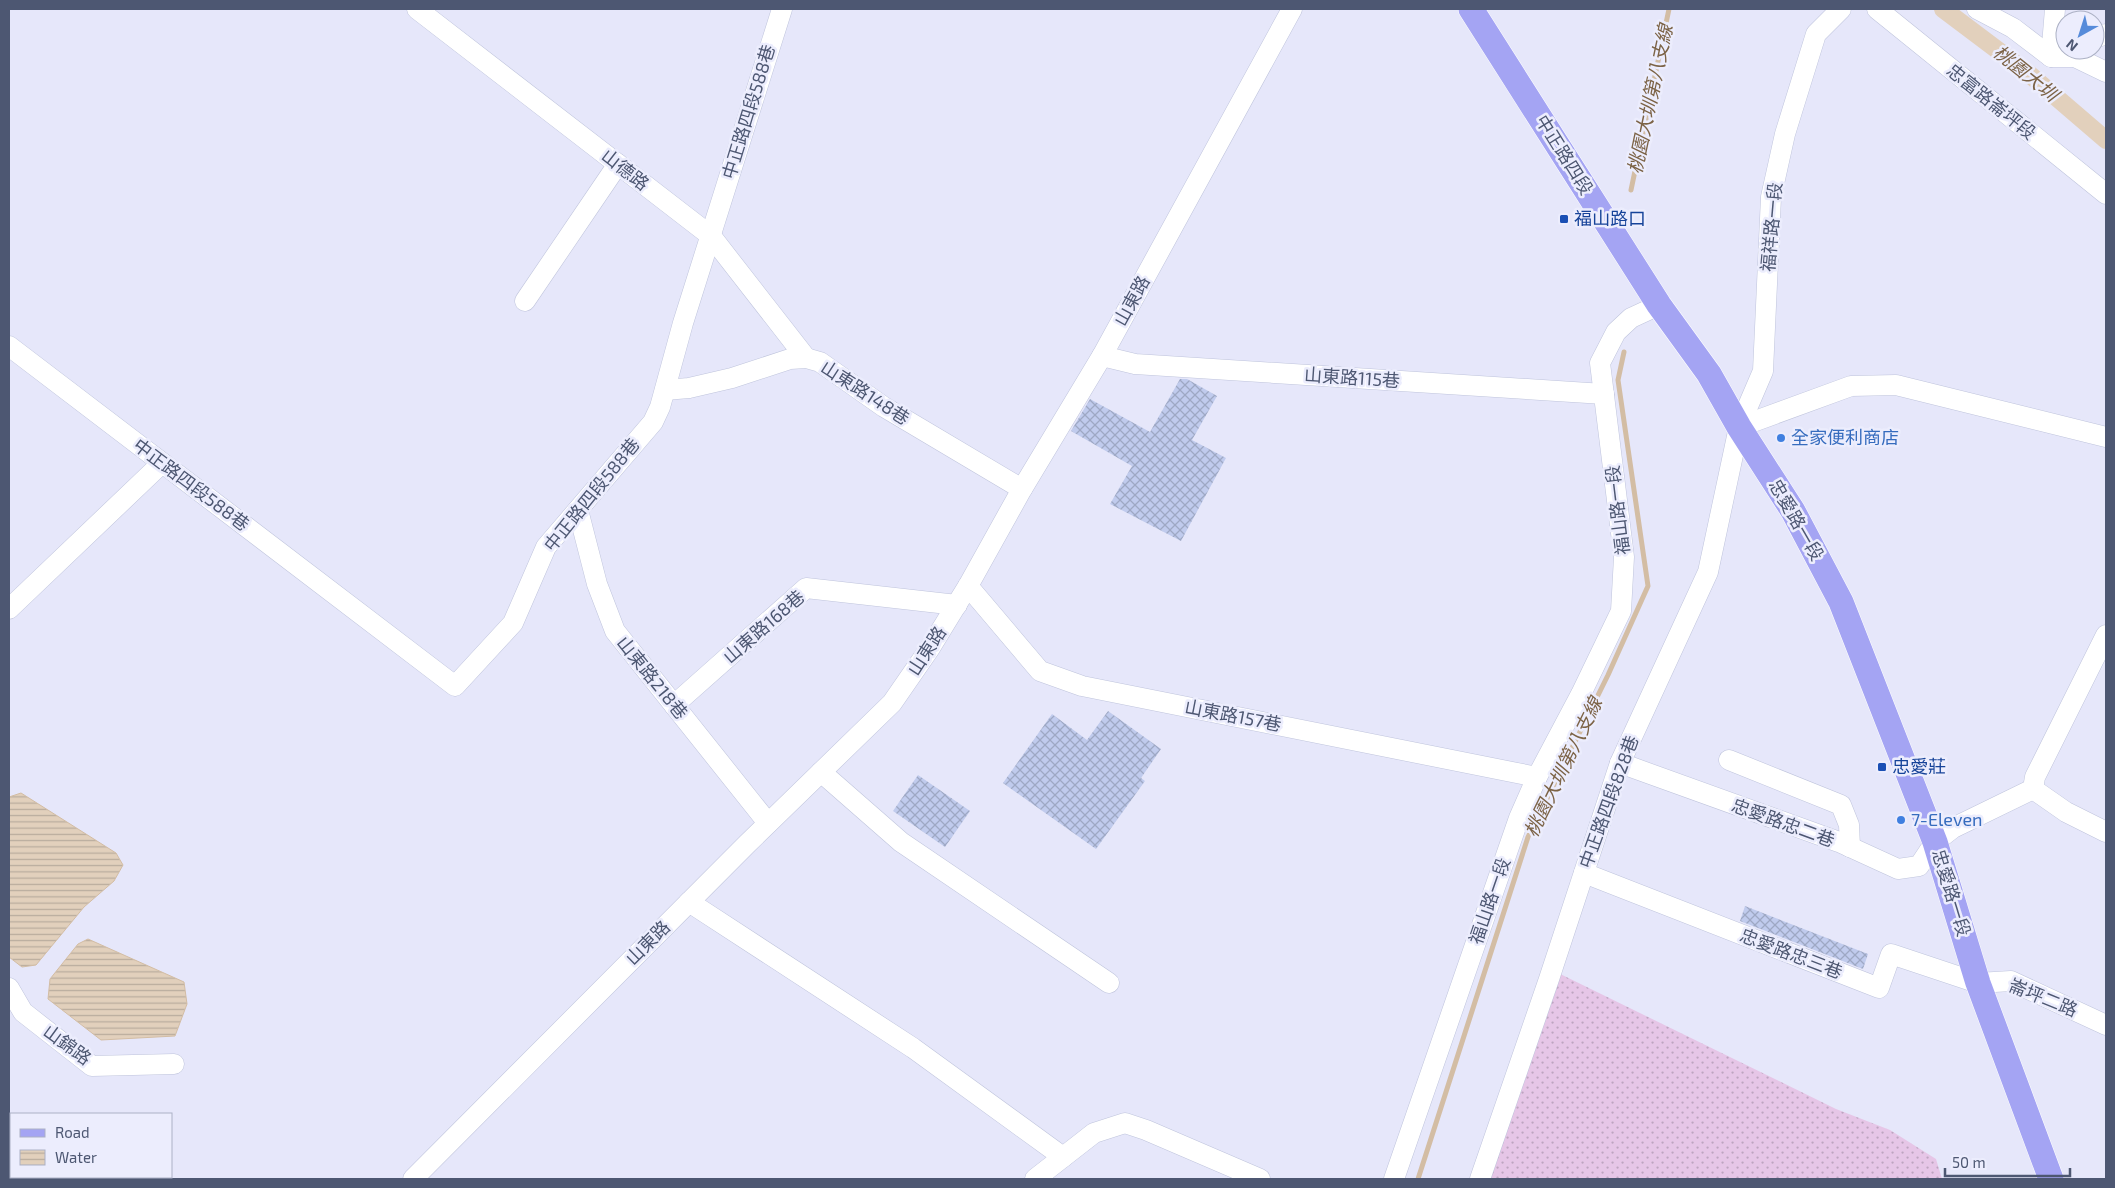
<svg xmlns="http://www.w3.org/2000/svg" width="2115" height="1188" viewBox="0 0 2115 1188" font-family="'Exo 2','Noto Sans TC',sans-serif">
<defs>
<pattern id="grass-dots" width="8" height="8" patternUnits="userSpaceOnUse" patternTransform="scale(1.25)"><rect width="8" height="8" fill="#e6c6e7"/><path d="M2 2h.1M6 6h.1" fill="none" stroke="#bda4c0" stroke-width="1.8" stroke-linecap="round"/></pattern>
<pattern id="water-rules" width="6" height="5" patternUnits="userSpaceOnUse" patternTransform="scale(1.25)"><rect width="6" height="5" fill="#e2d0bc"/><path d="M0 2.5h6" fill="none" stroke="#b9ac9d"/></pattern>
<pattern id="building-cross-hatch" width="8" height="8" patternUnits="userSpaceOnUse" patternTransform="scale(1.25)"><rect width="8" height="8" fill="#c0cbed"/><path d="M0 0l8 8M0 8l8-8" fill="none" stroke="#9ea8c4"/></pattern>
</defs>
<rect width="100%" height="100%" fill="#e6e7fa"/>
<polygon fill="url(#grass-dots)" points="1550,969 1836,1109 1890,1130 1936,1159 1942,1179 1480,1179"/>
<g fill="url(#water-rules)" stroke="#d3bda4">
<polygon points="21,793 116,853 123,865 114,881 84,907 36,965 22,967 9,957 9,797"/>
<polygon points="88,939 184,982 187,1004 175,1036 101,1040 48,999 50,979 78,944"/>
</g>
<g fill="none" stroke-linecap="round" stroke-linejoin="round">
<g stroke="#d3bda4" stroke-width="5">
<polyline points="1631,190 1669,9"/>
<polyline points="1418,1179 1528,837 1608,675 1648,586 1618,380 1624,352"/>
</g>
<polyline stroke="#e2d0bc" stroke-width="18" points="1943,9 2028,73 2106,140"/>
</g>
<g fill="url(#building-cross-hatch)">
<polygon points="1180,379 1187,379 1217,396 1192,440 1226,458 1181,541 1110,504 1132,466 1071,431 1090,399 1150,432"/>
<polygon points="1108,711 1161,749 1141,778 1145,781 1096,849 1003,783 1052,714 1087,740"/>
<polygon points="918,775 970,811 945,847 893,811"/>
<polygon points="1745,906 1868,954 1863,969 1740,921"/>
</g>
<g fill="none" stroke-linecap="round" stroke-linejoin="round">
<defs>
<g id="minor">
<polyline points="417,9 711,236 806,358"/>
<polyline points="1877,9 2106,194"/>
<polyline points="1977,9 2013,28 2051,57 2075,57 2106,72"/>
<polyline points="2095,38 2106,34"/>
<polyline points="2051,57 2055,9"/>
<polyline points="525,301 618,164"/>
<polyline points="9,346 455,686 513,623 546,547 653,422 660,407 683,323 782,9"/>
<polyline points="1102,356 1135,364 1604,394"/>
<polyline points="665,390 689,388 732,378 790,359 806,358 820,362 884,407 1022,489"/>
<polyline points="1739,427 1851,386 1896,385 2106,437"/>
<polyline points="578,510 597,584 615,631 768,823"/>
<polyline points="968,586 1040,671 1082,686 1537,777"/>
<polyline points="9,609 162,463"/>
<polyline points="674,705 806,588 957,605"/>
<polyline points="1729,760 1841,805 1849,825 1850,847"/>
<polyline points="1620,763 1839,842 1898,869 1919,866 1935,842 1953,828 2033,789"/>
<polyline points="821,772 901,842 1109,983"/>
<polyline points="2033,789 2035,777 2106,635"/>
<polyline points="2033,789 2066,812 2106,832"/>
<polyline points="1584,873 1879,988 1891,954 1978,983 2011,981 2106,1025"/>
<polyline points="689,902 913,1048 1063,1157"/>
<polyline points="9,988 23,1012 92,1066 174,1064"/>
<polyline points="413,1179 747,844 892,703 930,648 968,586 1022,489 1102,356 1292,9"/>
<polyline points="1035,1179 1094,1133 1125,1123 1146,1130 1260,1179"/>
<polyline points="1394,1179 1519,818 1537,777 1581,694 1621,611 1624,557 1600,363 1616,332 1631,318 1659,305"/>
<polyline points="1480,1179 1549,979 1620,763 1708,572 1739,427 1763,371 1771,197 1785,134 1816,34 1841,9"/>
</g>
<polyline id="major" points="1471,9 1659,305 1709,374 1739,427 1793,511 1841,602 1935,842 1978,983 2051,1179"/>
</defs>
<use href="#minor" stroke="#bfc4dc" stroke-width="21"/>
<use href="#major" stroke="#fff" stroke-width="26"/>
<use href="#minor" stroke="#fff" stroke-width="20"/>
<use href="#major" stroke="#a4a4f3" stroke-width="25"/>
</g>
<g fill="#1a4fb4" stroke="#ecedfd" stroke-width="2">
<rect x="1559" y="214" width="10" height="10" rx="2.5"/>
<rect x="1877" y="762" width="10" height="10" rx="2.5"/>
</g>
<g fill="#3f7fe0" stroke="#ecedfd" stroke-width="2">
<circle cx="1781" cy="438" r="5"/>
<circle cx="1901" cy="820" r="5"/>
</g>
<g text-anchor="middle" stroke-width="5" stroke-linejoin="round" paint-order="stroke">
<g font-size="18" fill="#4d5772" stroke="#ecedfd">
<text transform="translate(1991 102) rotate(39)" y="6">忠富路崙坪段</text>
<text transform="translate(749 112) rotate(-73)" y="6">中正路四段588巷</text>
<text transform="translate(1564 155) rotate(58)" y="6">中正路四段</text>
<text transform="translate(625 170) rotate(38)" y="6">山德路</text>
<text transform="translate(1772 227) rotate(-85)" y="6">福祥路一段</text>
<text transform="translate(1132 301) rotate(-61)" y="6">山東路</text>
<text transform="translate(1352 378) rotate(4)" y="6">山東路115巷</text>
<text transform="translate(865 393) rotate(33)" y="6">山東路148巷</text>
<text transform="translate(191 485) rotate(37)" y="6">中正路四段588巷</text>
<text transform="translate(592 495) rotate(-51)" y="6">中正路四段588巷</text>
<text transform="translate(1618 510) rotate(-97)" y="6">福山路一段</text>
<text transform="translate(1796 520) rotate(60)" y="6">忠愛路一段</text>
<text transform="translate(764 627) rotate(-41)" y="6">山東路168巷</text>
<text transform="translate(927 651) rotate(-57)" y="6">山東路</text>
<text transform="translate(652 678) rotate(51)" y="6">山東路218巷</text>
<text transform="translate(1233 716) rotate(11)" y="6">山東路157巷</text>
<text transform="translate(1609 802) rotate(-70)" y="6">中正路四段828巷</text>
<text transform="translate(1783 823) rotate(20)" y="6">忠愛路忠二巷</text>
<text transform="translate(1951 893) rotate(73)" y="6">忠愛路一段</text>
<text transform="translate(1490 901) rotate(-71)" y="6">福山路一段</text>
<text transform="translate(648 943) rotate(-45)" y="6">山東路</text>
<text transform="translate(1791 954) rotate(21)" y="6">忠愛路忠三巷</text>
<text transform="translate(2043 998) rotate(22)" y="6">崙坪二路</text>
<text transform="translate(67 1045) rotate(36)" y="6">山錦路</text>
</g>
<g font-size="18" fill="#164399" stroke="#ecedfd" text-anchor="start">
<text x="1574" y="225">福山路口</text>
<text x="1892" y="773">忠愛莊</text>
</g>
<g font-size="18" fill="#366cbe" stroke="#ecedfd" text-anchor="start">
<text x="1791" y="444">全家便利商店</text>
<text x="1911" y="826">7-Eleven</text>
</g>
<g font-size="19" font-style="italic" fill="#7c6346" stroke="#ecedfd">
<text transform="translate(2026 73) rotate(39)" y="7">桃園大圳</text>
<text transform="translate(1650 99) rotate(-78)" y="7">桃園大圳第八支線</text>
<text transform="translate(1563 767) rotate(-64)" y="7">桃園大圳第八支線</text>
</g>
</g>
<rect width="2115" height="1188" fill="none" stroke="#4d5772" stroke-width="20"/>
<rect x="10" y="1113" width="162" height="65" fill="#ecedfd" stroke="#acb1c5"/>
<rect x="20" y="1129" width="25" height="8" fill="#a4a4f3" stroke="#acb1c5"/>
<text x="55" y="1138" font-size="15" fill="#4d5772">Road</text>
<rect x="20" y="1150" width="25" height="15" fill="url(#water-rules)" stroke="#acb1c5"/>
<text x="55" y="1163" font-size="15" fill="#4d5772">Water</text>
<g transform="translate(2080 35) rotate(219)"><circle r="24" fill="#ecedfd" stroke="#acb1c5"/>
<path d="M0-4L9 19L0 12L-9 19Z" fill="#568bda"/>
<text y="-8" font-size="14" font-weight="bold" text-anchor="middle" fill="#4d5772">N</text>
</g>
<path d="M1945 1168v8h125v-8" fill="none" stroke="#4d5772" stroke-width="2.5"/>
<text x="1952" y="1168" font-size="15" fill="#4d5772" stroke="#ecedfd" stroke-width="4" paint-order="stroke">50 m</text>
</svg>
